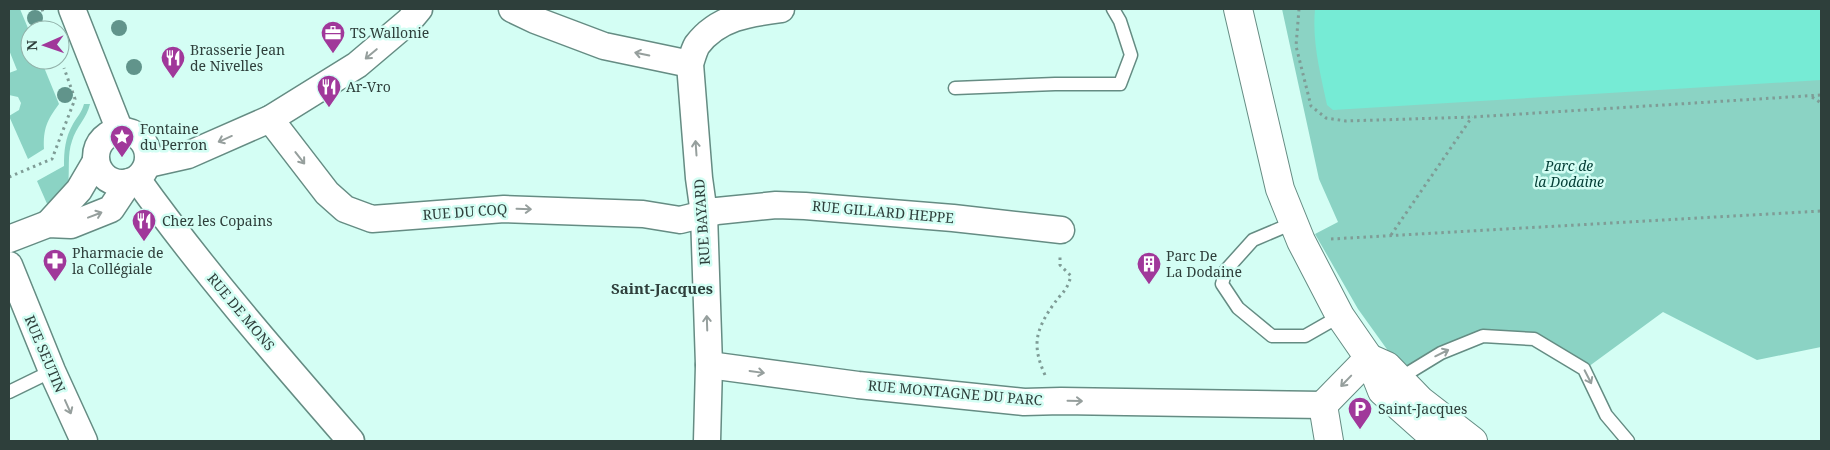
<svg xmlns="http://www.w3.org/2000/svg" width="1830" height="450" viewBox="0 0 1830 450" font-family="'Noto Serif',serif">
<rect width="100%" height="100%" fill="#d4fef4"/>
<g fill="#8bd3c4">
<path d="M 9,9 L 20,9 L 30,33 L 30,60 L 41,60 L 59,104 C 47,120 43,129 44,149 L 28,159 L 9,116 L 19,110 L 21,103 L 18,97 L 9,95 L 9,73 L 17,70 L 9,50 Z"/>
<polygon points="1282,9 1821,9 1821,347 1757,360 1663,312 1588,367 1536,336 1483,333 1404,373 1358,309 1315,234 1338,222 1319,179"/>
<path d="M 84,104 L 90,104 C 87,118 76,127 72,141 C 67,155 70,170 68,185 L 48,206 L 37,181 L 64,166 C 64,151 65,138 73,124 C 77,117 82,112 84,104 Z"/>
</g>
<path fill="#76ebd5" d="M 1315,9 L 1821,9 L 1821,80 L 1333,110 L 1327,105 C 1320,72 1312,42 1315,9 Z"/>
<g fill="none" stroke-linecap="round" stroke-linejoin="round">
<defs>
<g id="lane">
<polyline points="955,88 1055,84 1120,84 1131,55 1120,21 1113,9"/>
<polyline points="1293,223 1253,240 1226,270 1222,284 1238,308 1272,336 1305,336 1340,316"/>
<polyline points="1400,378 1441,353 1483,336 1534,339 1584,369 1606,415 1628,441"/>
<polyline points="9,392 52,371"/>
</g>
<g id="street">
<polyline points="72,9 120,131"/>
<polyline points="512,9 535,20 604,46 690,64"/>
<polyline points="270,119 327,193 345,209 372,219 504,209 643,214 680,220 717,211 776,205 805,206 953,218 1061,230"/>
<circle cx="122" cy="157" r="26"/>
<polyline points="148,164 188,155 270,119 357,65 409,21 419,9"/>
<path d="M 137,179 C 203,271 277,356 351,441"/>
<polyline points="48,224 79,190 96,161"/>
<polyline points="9,239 48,224 71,225 111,209 129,182"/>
<polyline points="9,265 52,371 84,441"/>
<polyline points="709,365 858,385 1024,402 1061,401 1323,405"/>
<path d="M 707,441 L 709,365 L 704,214 L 699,178 L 690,64 C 692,58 694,50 697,45 C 718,17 750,13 781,9"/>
</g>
<g id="secondary">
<polyline points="1238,9 1280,189 1301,241 1340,316 1369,358 1382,391 1438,441"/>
<polyline points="1369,358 1387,366 1420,400 1473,441"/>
<polyline points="1329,441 1323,405 1369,358"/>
</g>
</defs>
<use href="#lane" stroke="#658c83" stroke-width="15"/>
<use href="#street" stroke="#658c83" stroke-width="29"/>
<use href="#secondary" stroke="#658c83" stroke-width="30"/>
<g stroke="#7f9c96" stroke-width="3" stroke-dasharray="2.5 4" stroke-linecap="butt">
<polyline points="42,9 44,15"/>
<polyline points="1299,9 1296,46 1311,106 1326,118 1346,121 1473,117 1821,95"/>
<polyline points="1812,97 1821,103"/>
<polyline points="9,177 52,159 75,99 64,68"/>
<polyline points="1391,235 1472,117"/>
<polyline points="1331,239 1821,211"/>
<path d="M 1045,375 C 1032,346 1035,331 1053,305 C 1062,292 1066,293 1071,276 L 1060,265 L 1060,257"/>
</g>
<use href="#lane" stroke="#fff" stroke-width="12"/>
<use href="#street" stroke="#fff" stroke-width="26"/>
<use href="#secondary" stroke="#fff" stroke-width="28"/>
</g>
<g fill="#61948b">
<circle cx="35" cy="18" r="8"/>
<circle cx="119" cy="28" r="8"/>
<circle cx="134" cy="67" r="8"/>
<circle cx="65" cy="95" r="8"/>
</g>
<defs><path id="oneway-shaft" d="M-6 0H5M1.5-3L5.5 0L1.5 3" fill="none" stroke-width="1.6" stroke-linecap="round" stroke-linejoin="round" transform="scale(1.25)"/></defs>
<g stroke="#969f9d">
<use href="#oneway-shaft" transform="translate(371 54) rotate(140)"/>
<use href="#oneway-shaft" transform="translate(642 54) rotate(-168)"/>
<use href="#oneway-shaft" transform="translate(225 139) rotate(156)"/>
<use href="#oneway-shaft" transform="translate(696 148) rotate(-94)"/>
<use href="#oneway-shaft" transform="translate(300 158) rotate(52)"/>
<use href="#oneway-shaft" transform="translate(524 209) rotate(2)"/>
<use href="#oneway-shaft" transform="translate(95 215) rotate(-21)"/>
<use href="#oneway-shaft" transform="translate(707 323) rotate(-92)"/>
<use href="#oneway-shaft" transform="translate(1442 353) rotate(-26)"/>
<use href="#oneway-shaft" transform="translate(757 372) rotate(8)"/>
<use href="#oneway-shaft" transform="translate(1588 377) rotate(63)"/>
<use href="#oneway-shaft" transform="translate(1346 381) rotate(134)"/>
<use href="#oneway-shaft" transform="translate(1075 401) rotate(1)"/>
<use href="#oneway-shaft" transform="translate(68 407) rotate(66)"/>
</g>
<defs>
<symbol id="office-pin" viewBox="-11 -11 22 30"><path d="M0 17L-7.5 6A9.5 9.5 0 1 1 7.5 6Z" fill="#a0389a" stroke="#d4fef4"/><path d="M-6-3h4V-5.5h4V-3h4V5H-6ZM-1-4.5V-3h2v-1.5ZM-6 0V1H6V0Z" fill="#fff"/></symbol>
<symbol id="restaurant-pin" viewBox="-11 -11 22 30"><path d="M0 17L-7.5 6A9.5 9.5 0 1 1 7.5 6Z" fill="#a0389a" stroke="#d4fef4"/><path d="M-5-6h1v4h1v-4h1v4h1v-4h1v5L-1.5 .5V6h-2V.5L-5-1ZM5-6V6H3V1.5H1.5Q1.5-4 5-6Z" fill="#fff"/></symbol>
<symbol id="sight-pin" viewBox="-11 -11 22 30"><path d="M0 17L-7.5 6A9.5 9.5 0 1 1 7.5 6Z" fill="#a0389a" stroke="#d4fef4"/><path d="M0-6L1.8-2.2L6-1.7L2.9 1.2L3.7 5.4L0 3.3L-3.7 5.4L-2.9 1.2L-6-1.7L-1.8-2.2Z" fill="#fff"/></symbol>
<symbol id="pharmacy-pin" viewBox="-11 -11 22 30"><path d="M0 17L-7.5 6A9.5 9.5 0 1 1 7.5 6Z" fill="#a0389a" stroke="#d4fef4"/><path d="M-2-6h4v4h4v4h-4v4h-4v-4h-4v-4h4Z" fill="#fff"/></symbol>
<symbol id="building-pin" viewBox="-11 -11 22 30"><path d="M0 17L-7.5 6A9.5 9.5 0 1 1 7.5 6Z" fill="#a0389a" stroke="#d4fef4"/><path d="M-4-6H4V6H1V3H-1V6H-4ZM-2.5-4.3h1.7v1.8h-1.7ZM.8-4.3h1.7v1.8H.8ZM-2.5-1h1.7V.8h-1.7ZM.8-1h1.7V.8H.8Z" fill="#fff"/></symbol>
<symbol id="parking-pin" viewBox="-11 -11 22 30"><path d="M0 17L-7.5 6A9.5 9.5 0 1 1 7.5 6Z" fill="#a0389a" stroke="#d4fef4"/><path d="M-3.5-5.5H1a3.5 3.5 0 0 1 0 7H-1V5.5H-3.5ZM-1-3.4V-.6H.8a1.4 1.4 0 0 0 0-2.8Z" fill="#fff"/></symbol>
</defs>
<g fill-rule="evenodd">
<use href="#office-pin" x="319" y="19" width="28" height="38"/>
<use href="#restaurant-pin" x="159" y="44" width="28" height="38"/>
<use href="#restaurant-pin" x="315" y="73" width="28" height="38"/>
<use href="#sight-pin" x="108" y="123" width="28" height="38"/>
<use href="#restaurant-pin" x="130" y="207" width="28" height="38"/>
<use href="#pharmacy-pin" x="41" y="247" width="28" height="38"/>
<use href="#building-pin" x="1135" y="250" width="28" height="38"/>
<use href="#parking-pin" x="1346" y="395" width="28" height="38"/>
</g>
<g text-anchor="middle" stroke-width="5" stroke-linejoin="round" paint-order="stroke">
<g font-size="14" fill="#2e3f3b" stroke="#d4fef4" text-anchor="start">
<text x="350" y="38">TS Wallonie</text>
<text x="190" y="55">Brasserie Jean<tspan x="190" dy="16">de Nivelles</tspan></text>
<text x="346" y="92">Ar-Vro</text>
<text x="140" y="134">Fontaine<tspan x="140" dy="16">du Perron</tspan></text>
<text x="162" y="226">Chez les Copains</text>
<text x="72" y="258">Pharmacie de<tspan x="72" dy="16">la Collégiale</tspan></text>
<text x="1166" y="261">Parc De<tspan x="1166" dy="16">La Dodaine</tspan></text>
<text x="1378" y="414">Saint-Jacques</text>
</g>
<g font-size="14" font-style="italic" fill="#033d35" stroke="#d4fef4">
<text x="1569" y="171">Parc de<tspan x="1569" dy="16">la Dodaine</tspan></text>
</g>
<g font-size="14" fill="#2e3f3b" stroke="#d4fef4">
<text transform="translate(465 212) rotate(-4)" y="5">RUE DU COQ</text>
<text transform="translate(883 212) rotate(5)" y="5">RUE GILLARD HEPPE</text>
<text transform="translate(702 222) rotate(-94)" y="5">RUE BAYARD</text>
<text transform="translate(241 312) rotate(50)" y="5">RUE DE MONS</text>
<text transform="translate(45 354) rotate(67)" y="5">RUE SEUTIN</text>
<text transform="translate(955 393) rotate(5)" y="5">RUE MONTAGNE DU PARC</text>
</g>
<g font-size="15" font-weight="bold" fill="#2e3f3b" stroke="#d4fef4">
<text x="662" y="294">Saint-Jacques</text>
</g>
</g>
<rect width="1830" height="450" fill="none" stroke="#2e3f3b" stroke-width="20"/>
<g transform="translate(45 45) rotate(268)"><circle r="24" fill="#d4fef4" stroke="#92b2aa"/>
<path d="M0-4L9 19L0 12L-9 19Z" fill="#a0389a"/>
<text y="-8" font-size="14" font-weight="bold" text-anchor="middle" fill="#2e3f3b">N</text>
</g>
</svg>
